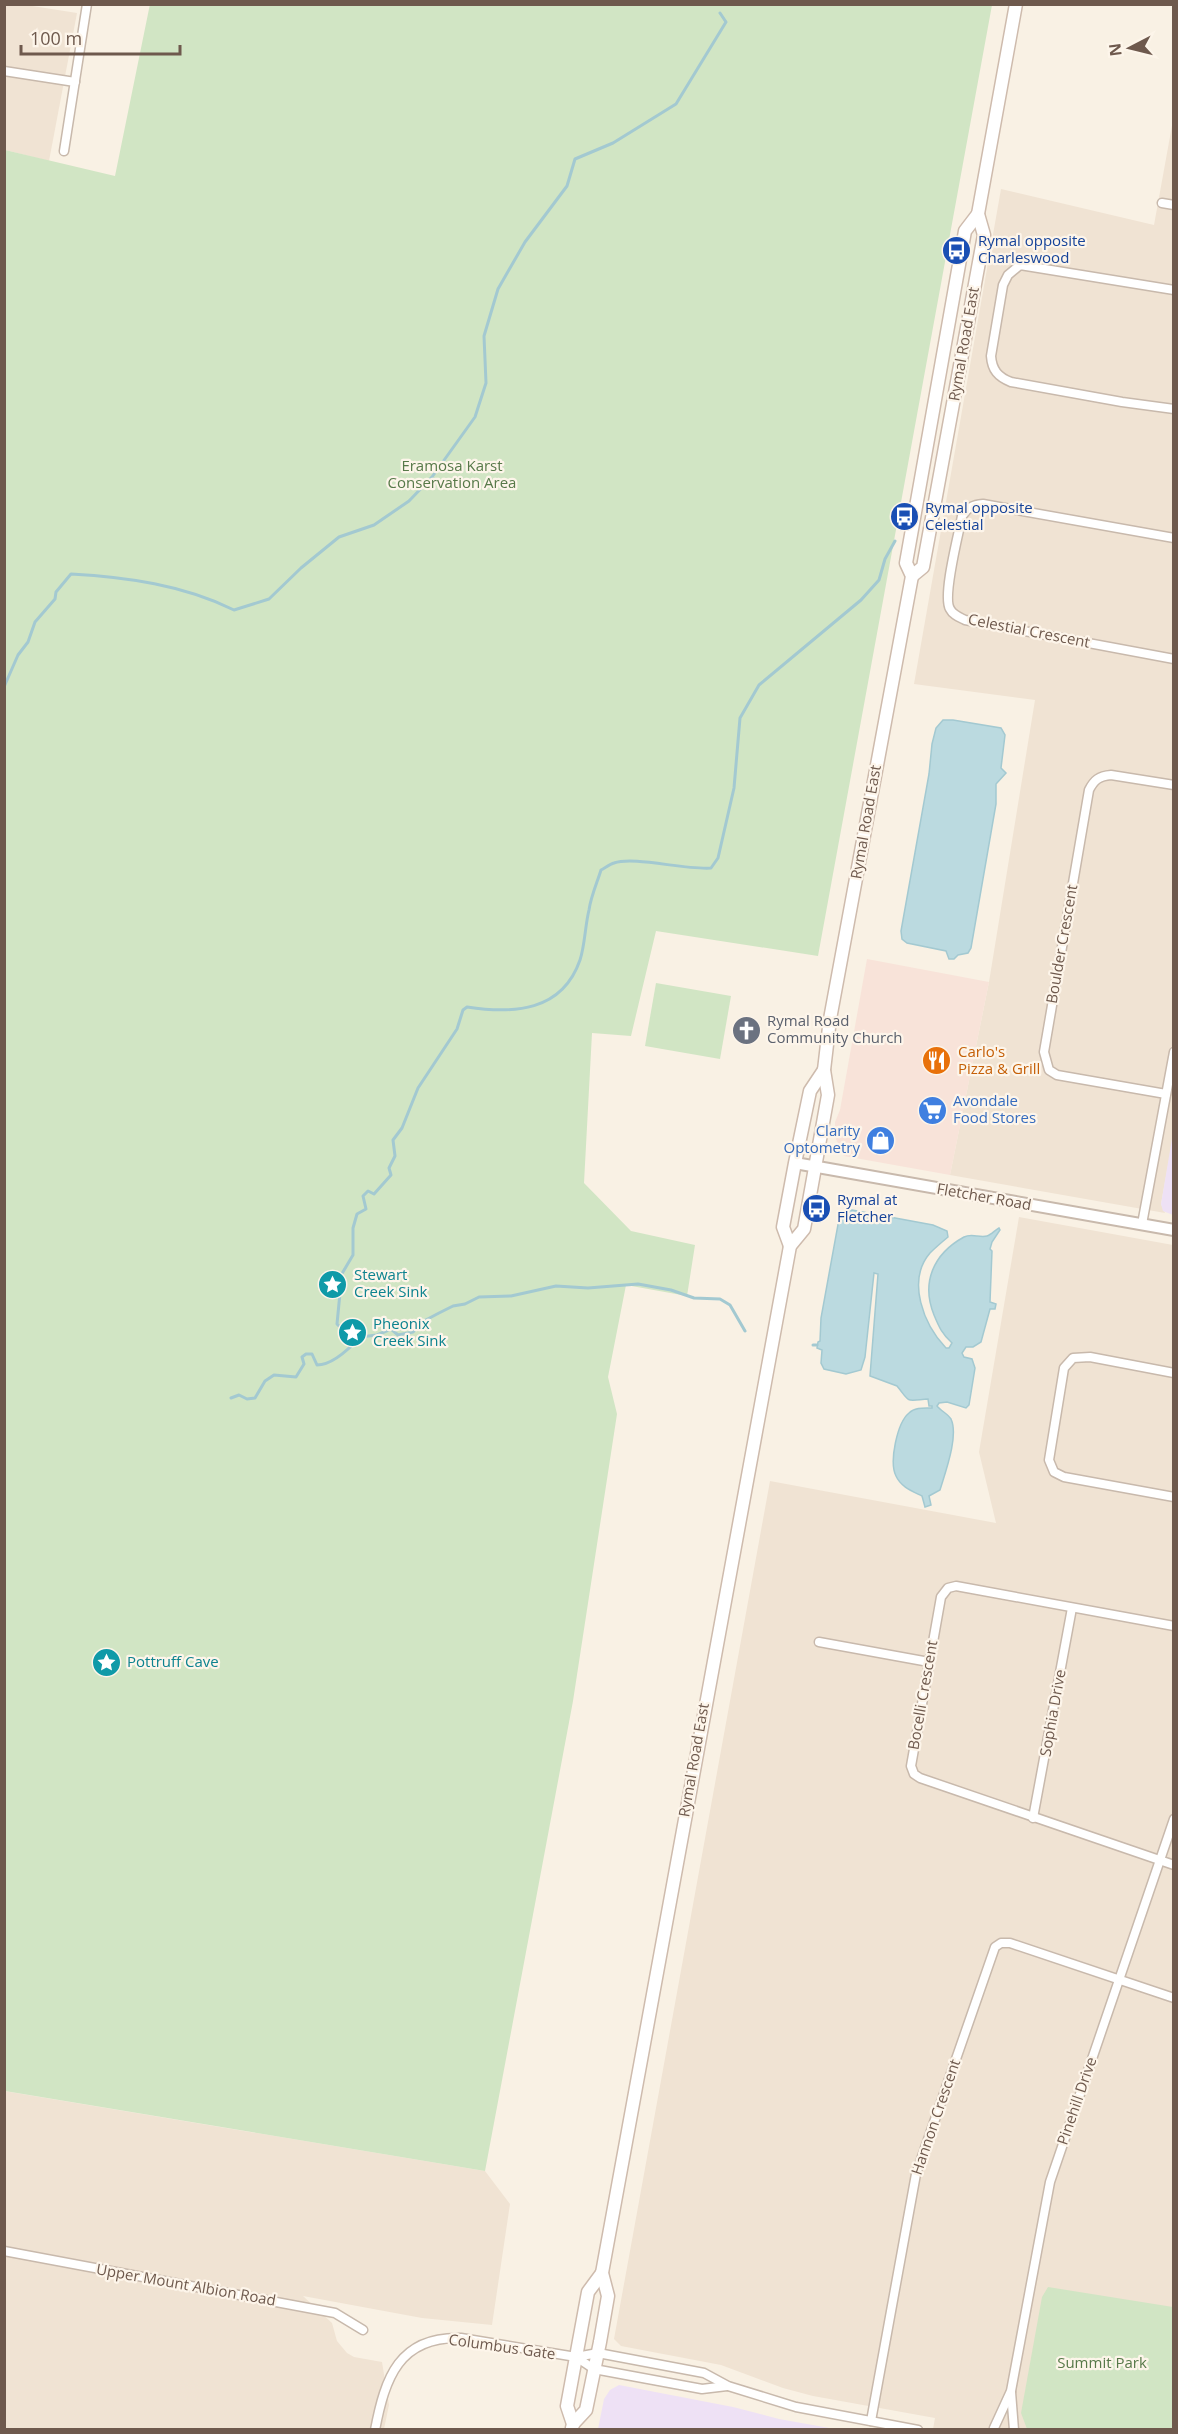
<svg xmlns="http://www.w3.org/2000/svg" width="1178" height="2434" viewBox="0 0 1178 2434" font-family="'Open Sans',sans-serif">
<rect width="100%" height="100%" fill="#f9f1e4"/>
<g fill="#f0e3d3">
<polygon points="5,5 26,5 77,13 49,161 5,150"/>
<polygon points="1173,120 1174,1132 1161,1204 1165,1213 950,1175 989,982 1035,700 914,684 1001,189 1154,225"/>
<polygon points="1019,1217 1173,1245 1173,2429 933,2429 935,2418 813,2396 783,2388 721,2365 621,2346 614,2339 770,1481 996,1523 979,1452"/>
<polygon points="4,2091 485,2171 510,2204 492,2325 422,2318 303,2296 332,2323 337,2341 347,2353 354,2357 382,2362 389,2405 384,2429 5,2429"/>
</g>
<polygon fill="#f8e3d9" points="867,959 989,982 950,1175 844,1156 835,1137 835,1122 840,1110"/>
<g fill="#eee1f5">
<polygon points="1173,1133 1173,1215 1163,1211 1161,1204"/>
<polygon points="619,2385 733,2407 779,2419 835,2429 598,2429 604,2399 610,2390"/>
</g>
<g fill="#d1e5c4">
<polygon points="150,4 992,5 818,956 656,931 631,1036 592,1033 584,1183 631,1231 695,1245 687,1296 626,1285 608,1377 617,1414 573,1701 485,2171 5,2091 5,150 115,176"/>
<polygon points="656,983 731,996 720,1059 645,1046"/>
<polygon points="1048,2287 1173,2307 1173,2429 1027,2429 1021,2413 1042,2297"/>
</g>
<g fill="#bbdae0" stroke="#a3c9d1" stroke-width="1.5">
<polygon points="943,720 953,720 1001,728 1005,735 1001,768 1006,773 996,784 996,804 971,948 968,953 958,955 954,959 949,959 946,951 907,943 902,939 901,931 929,774 932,744 936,728"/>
<path d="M 852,1210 L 933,1225 L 947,1231 L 948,1237 C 942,1242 936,1247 930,1253 C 906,1281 924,1325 946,1348 L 949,1348 L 952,1343 C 942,1334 939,1327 934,1315 C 921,1283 933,1254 964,1237 C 972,1233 979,1238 987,1236 C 991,1235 995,1230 999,1228 L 1000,1230 L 992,1242 L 990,1249 L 992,1251 L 990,1302 L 996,1304 L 995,1309 L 990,1309 L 981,1342 L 973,1347 L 966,1347 L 962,1353 L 964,1357 L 972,1359 L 975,1368 L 969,1405 L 966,1408 L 947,1402 L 939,1403 L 937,1406 C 941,1411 948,1414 951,1419 C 959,1436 945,1473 940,1490 L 929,1496 L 931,1505 L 925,1507 L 922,1496 C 912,1491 901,1487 896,1476 C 889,1462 897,1423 909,1413 C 915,1407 924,1408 932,1408 L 932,1406 L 929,1406 L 928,1399 C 904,1401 911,1403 897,1386 L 870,1376 L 878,1274 L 874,1273 L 865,1357 L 861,1370 L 846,1374 L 824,1369 L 821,1363 L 822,1350 L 817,1348 L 818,1342 L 820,1341 L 821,1318 L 839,1219 L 845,1211 Z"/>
</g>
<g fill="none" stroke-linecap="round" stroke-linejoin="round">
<g stroke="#a3c9d1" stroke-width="3">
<path d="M 4,687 L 18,655 L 28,642 L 35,622 L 55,599 L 56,592 L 71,574 C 126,577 184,585 234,610 L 269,599 L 301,568 L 339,537 L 374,525 L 409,501 L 432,477 L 475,417 L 486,383 L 484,336 L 498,289 L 525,242 L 567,186 L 575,159 L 613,143 L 676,104 L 726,22 L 720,13"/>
<path d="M 360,1337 L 353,1323 L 349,1323 L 342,1329 L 337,1324 L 340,1293 L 337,1282 L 353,1255 L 353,1228 L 357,1214 L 366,1209 L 363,1196 L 368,1191 L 374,1194 L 391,1175 L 389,1168 L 395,1156 L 393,1140 L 402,1128 L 418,1088 L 457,1029 L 463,1010 L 467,1007 C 513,1014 562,1012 580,960 C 585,945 585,926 589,910 C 591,896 597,883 601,870 C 605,868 610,864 614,863 C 634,856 684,870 711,868 L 718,858 L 734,788 L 740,718 L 759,685 L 861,600 L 879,580 L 885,559 L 895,541"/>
<polyline points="813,1345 817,1345"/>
<path d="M 231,1398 L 239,1395 L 247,1399 L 255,1398 L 265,1381 L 274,1375 L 296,1377 L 304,1364 L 302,1357 L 306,1354 L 312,1354 L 317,1365 C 333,1365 350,1348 360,1337 L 377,1335 L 391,1329 L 398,1335 L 413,1332 L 422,1322 L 439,1313 L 453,1306 L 465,1304 L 479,1297 L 511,1296 L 556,1286 L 588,1288 L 638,1284 L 671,1290 L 694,1298 L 720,1299 L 730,1305 L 745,1331"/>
</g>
<defs>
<g id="minor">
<polyline points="4,71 75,82"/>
<polyline points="64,151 87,4"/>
<polyline points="1162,203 1174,205"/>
<path d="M 1174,290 L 1020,265 L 1008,275 L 1003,285 L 991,356 C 992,370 998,377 1011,382 L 1122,402 L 1174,409"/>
<path d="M 1174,538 L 983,504 C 973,505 968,507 962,516 C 959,533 942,596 950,609 C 953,615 959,617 965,620 L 1174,659"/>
<path d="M 1166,1094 L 1057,1075 L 1049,1070 L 1044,1052 L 1089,790 C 1094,780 1099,776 1111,775 L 1174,785"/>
<polyline points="1142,1224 1174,1052"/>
<polyline points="1174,1373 1090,1357 1073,1358 1064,1368 1049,1460 1054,1472 1064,1477 1174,1497"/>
<polyline points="1174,1626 956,1586 948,1588 941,1597 911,1766 914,1774 920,1778 1174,1865"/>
<polyline points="819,1642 929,1662"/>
<polyline points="1033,1818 1072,1608"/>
<polyline points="4,2251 335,2313 363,2330"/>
<polyline points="576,2357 594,2369 702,2389 727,2386"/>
<polyline points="1011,2392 1014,2430"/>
<polyline points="871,2421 916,2174 995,1947 1001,1943 1010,1943 1174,1998"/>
<polyline points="994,2428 1011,2391 1050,2182 1174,1819"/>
<path d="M 375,2430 C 385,2378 399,2336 461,2338 L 576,2357 L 598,2353 L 704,2373 L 728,2386 L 796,2407 L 918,2430"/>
</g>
<polyline id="tertiary" points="795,1163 1174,1230"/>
<g id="secondary">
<polyline points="912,576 923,567 984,235 978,214 1016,4"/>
<polyline points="790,1246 783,1227 795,1163 810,1091 824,1070"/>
<polyline points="573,2424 586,2410 600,2342 608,2296 602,2273 790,1246 804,1229 828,1095 824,1070 830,1019 912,576 906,563 965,231 978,214"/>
<polyline points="572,2428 573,2424 567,2406 576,2357 588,2292 602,2273"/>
</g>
</defs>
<use href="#minor" stroke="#c8b9ac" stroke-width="11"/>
<use href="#tertiary" stroke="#c8b9ac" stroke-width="14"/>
<use href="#secondary" stroke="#cebbad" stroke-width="15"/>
<use href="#minor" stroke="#fff" stroke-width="8"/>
<use href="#tertiary" stroke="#fff" stroke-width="10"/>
<use href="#secondary" stroke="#fff" stroke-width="12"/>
</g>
<defs>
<symbol id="bus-disc" viewBox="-11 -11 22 22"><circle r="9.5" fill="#1a4fb4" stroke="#fdf5ea"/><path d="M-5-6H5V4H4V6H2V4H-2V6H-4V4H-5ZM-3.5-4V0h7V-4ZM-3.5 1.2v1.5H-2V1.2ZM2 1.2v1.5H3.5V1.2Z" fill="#fff"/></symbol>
<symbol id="church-disc" viewBox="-11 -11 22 22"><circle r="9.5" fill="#6b7280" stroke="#fdf5ea"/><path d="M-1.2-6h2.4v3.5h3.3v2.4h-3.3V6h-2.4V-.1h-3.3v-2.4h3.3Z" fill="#fff"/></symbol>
<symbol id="restaurant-disc" viewBox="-11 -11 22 22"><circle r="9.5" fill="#e8710a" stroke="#fdf5ea"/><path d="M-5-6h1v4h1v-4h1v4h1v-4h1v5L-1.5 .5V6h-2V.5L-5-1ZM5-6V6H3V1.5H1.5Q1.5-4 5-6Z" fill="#fff"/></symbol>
<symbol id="supermarket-disc" viewBox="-11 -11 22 22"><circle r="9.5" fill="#3f7fe0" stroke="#fdf5ea"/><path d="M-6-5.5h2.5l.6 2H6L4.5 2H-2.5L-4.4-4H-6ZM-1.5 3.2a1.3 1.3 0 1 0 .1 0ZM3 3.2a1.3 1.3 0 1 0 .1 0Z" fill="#fff"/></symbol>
<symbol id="shop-disc" viewBox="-11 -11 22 22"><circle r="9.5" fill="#3f7fe0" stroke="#fdf5ea"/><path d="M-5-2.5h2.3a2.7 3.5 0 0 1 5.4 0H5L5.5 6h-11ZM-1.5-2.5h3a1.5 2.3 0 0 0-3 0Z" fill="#fff"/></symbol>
<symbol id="sight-disc" viewBox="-11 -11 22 22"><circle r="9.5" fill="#0f9aa8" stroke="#fdf5ea"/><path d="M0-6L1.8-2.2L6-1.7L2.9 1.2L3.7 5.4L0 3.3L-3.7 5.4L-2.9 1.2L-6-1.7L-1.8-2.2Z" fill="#fff"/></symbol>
</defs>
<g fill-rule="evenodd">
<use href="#bus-disc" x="940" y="234" width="33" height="33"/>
<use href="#bus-disc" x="888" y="500" width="33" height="33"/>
<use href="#church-disc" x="730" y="1014" width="33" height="33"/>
<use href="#restaurant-disc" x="920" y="1044" width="33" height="33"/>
<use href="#supermarket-disc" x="916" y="1094" width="33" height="33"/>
<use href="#shop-disc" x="864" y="1124" width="33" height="33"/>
<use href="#bus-disc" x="800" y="1192" width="33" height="33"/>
<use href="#sight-disc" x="316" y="1268" width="33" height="33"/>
<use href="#sight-disc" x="336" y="1316" width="33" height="33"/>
<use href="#sight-disc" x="90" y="1646" width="33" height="33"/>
</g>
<g text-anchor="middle" stroke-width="4.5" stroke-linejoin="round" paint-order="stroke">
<g font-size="15" fill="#164399" stroke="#fdf5ea" text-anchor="start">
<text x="978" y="246">Rymal opposite<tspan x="978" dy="17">Charleswood</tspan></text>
<text x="925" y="513">Rymal opposite<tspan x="925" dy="17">Celestial</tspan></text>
<text x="837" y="1205">Rymal at<tspan x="837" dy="17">Fletcher</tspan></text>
</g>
<g font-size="15" fill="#6e594d" stroke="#fdf5ea">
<text transform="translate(964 344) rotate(-80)" y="5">Rymal Road East</text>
<text transform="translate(1029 631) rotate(11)" y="5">Celestial Crescent</text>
<text transform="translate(866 822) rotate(-80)" y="5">Rymal Road East</text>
<text transform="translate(1062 944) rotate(-80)" y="5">Boulder Crescent</text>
<text transform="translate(984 1197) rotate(10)" y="5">Fletcher Road</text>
<text transform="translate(923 1695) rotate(-80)" y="5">Bocelli Crescent</text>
<text transform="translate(1053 1713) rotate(-80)" y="5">Sophia Drive</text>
<text transform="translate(694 1760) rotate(-80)" y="5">Rymal Road East</text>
<text transform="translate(1077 2101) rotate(-71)" y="5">Pinehill Drive</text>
<text transform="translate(936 2117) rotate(-71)" y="5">Hannon Crescent</text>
<text transform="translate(186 2285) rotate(10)" y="5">Upper Mount Albion Road</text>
<text transform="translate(502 2347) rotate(8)" y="5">Columbus Gate</text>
</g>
<g font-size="15" fill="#577949" stroke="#fdf5ea">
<text x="452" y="471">Eramosa Karst<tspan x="452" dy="17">Conservation Area</tspan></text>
<text x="1102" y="2368">Summit Park</text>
</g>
<g font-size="15" fill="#5b616d" stroke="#fdf5ea" text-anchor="start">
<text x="767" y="1026">Rymal Road<tspan x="767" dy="17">Community Church</tspan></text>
</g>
<g font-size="15" fill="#c56008" stroke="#fdf5ea" text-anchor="start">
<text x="958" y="1057">Carlo's<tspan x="958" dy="17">Pizza &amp; Grill</tspan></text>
</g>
<g font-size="15" fill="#366cbe" stroke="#fdf5ea" text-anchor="start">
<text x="953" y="1106">Avondale<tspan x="953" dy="17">Food Stores</tspan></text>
<text x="860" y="1136" text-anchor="end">Clarity<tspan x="860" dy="17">Optometry</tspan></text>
</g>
<g font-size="15" fill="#0d838f" stroke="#fdf5ea" text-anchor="start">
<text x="354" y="1280">Stewart<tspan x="354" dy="17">Creek Sink</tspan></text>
<text x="373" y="1329">Pheonix<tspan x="373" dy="17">Creek Sink</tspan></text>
<text x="127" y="1667">Pottruff Cave</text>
</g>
</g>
<rect width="1178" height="2434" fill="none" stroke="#6e594d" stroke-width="12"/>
<g transform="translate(1130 48) rotate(263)" stroke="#fdf5ea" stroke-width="4.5" paint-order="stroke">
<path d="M0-4.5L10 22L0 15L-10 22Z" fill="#6e594d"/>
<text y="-9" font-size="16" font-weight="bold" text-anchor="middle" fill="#6e594d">N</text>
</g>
<path d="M21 45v9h159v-9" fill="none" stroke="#6e594d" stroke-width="3"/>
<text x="30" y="45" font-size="18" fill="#6e594d" stroke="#fdf5ea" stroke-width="4.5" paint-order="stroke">100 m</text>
</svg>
